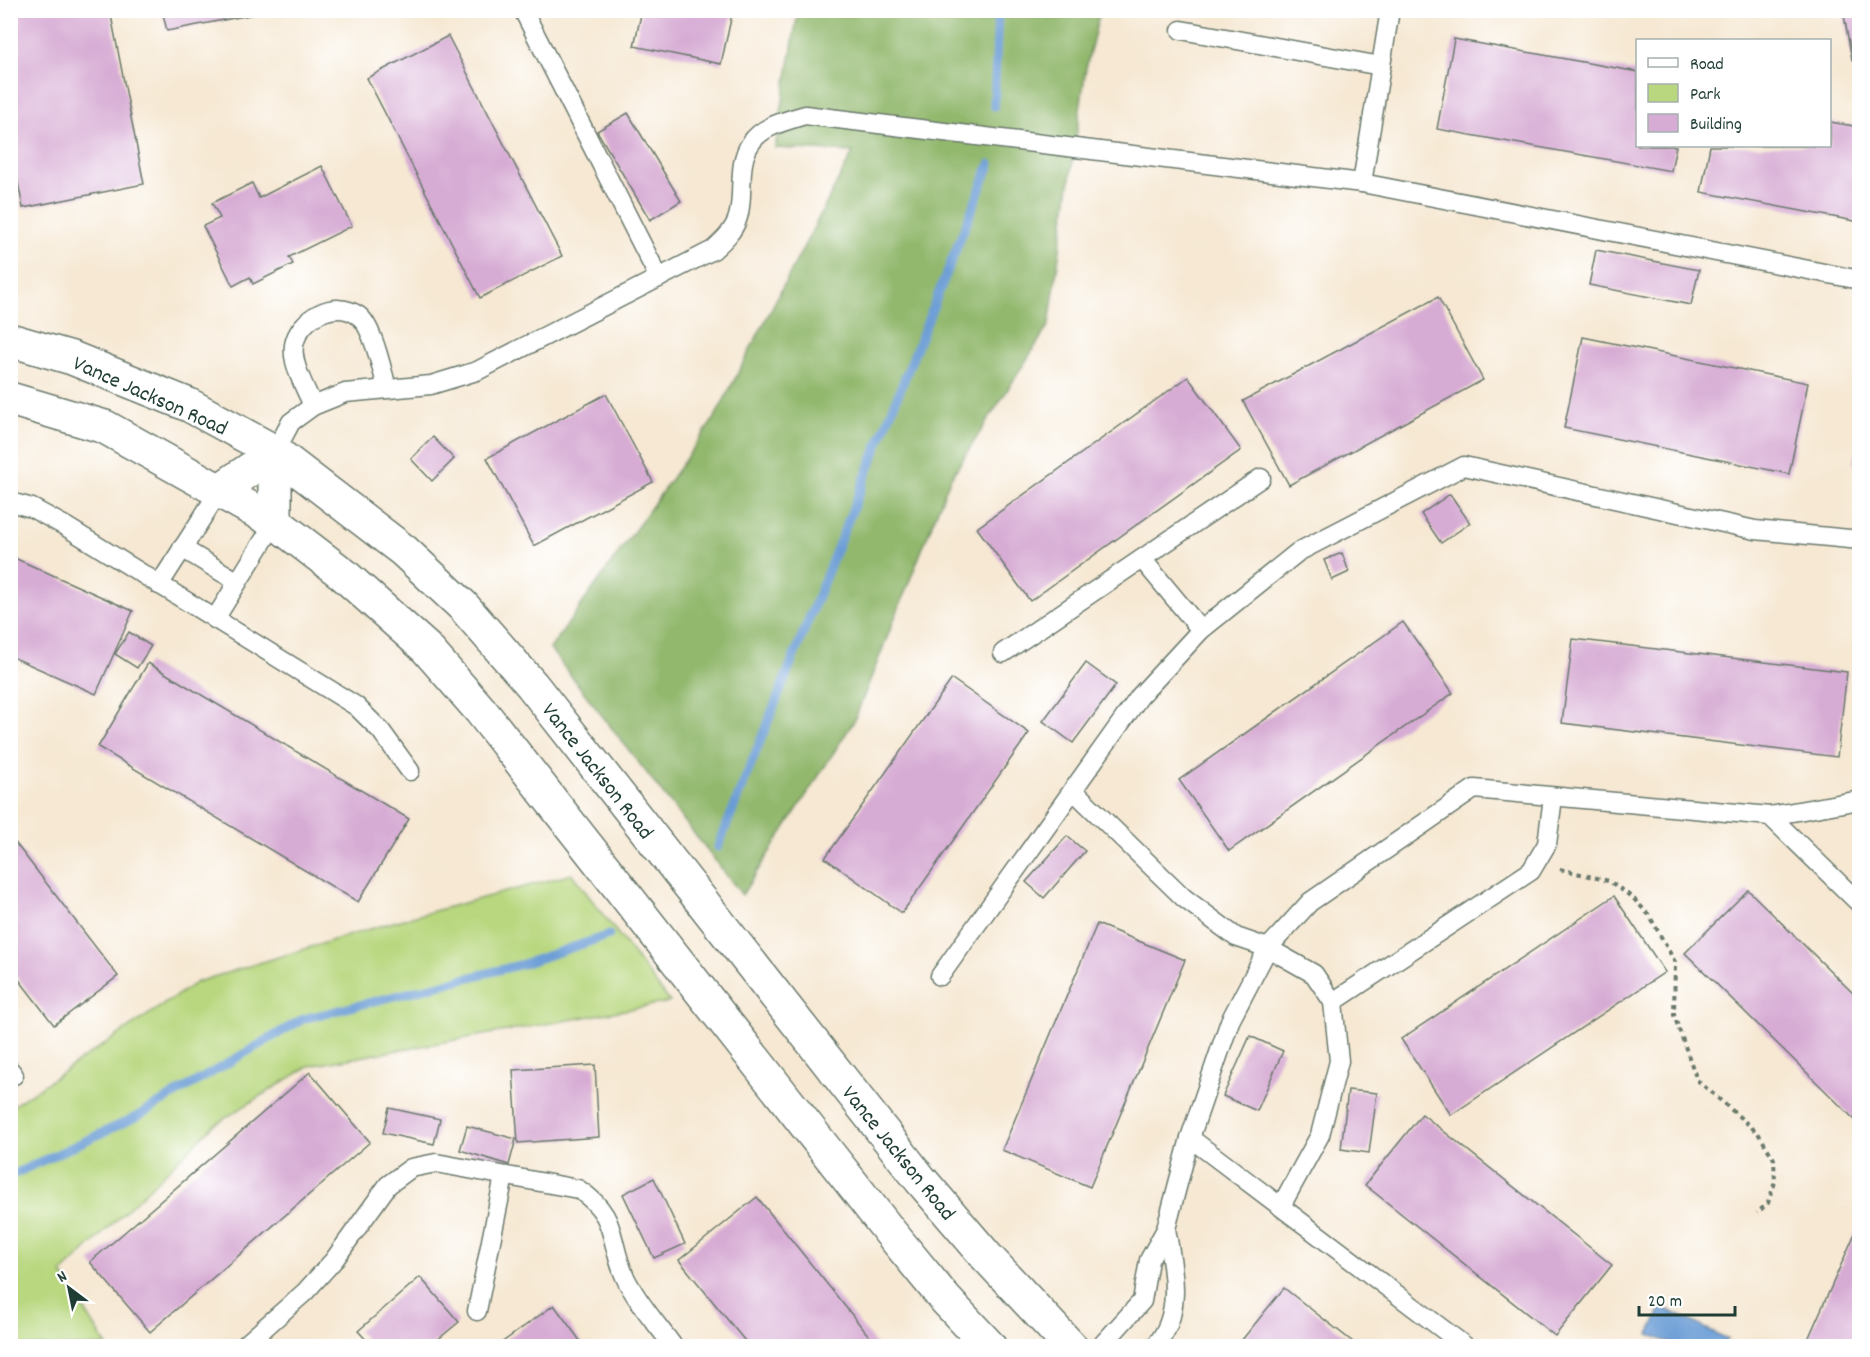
<svg xmlns="http://www.w3.org/2000/svg" width="1870" height="1357" viewBox="0 0 1870 1357" font-family="Dekko,sans-serif">
<rect width="100%" height="100%" fill="#fff"/>
<filter id="ink" filterUnits="userSpaceOnUse"><feTurbulence type="fractalNoise" baseFrequency=".0167" numOctaves="2"/><feDisplacementMap in="SourceGraphic" scale="12" xChannelSelector="R" yChannelSelector="G"/><feConvolveMatrix kernelMatrix="1 2 1 2 8 2 1 2 1" color-interpolation-filters="sRGB"/></filter>
<filter id="wash" filterUnits="userSpaceOnUse"><feTurbulence type="fractalNoise" baseFrequency=".008" numOctaves="4" result="noise"/><feDisplacementMap in="SourceGraphic" scale="24" xChannelSelector="R" yChannelSelector="G"/><feGaussianBlur stdDeviation="1.35" result="paint"/><feColorMatrix in="noise" values="0 0 0 0 0 0 0 0 0 0 0 0 0 0 0 0 0 1.4 0 .05"/><feComposite in="paint" operator="in"/></filter>
<g filter="url(#wash)">
<rect width="100%" height="100%" fill="#f6e8d3"/>
<polygon fill="#b8d77e" stroke="#6c8a59" stroke-width="1.5" points="572,874 670,1002 309,1066 214,1125 62,1273 107,1346 11,1346 11,1107 197,982 386,924"/>
<polygon fill="#92b86d" stroke="#587a50" stroke-width="1.5" points="798,11 1100,11 1086,68 1049,325 950,479 854,721 742,895 550,649 714,419 853,152 775,148"/>
<polygon fill="#6a9cd5" stroke="#446c84" stroke-width="1.5" points="1662,1307 1728,1339 1724,1346 1676,1346 1649,1334"/>
<g fill="none" stroke-linecap="round" stroke-linejoin="round">
<g stroke="#6a9cd5" stroke-width="9">
<polyline points="994,106 998,10"/>
<polyline points="718,847 990,164"/>
<polyline points="10,1176 136,1117 303,1019 523,964 609,935"/>
</g>
</g>
<g id="blocks">
<g fill="#d7acd4">
<polygon points="10,10 110,10 144,184 23,208 10,141"/>
<polygon points="162,10 265,10 265,12 167,31"/>
<polygon points="642,10 733,10 721,64 634,46"/>
<polygon points="1843,10 1860,10 1860,58 1852,60"/>
<polygon points="448,36 562,256 480,298 367,78"/>
<polygon points="1454,39 1638,72 1638,146 1676,146 1671,171 1437,129"/>
<polygon points="628,113 681,201 650,220 597,131"/>
<polygon points="1830,122 1860,127 1860,222 1701,192 1710,146 1830,146"/>
<polygon points="322,166 352,226 289,257 293,264 253,284 250,277 233,286 203,226 220,218 212,203 252,183 259,198"/>
<polygon points="1596,250 1699,270 1691,305 1589,285"/>
<polygon points="1438,297 1483,380 1289,485 1243,401"/>
<polygon points="1583,337 1808,383 1789,474 1564,428"/>
<polygon points="1188,377 1241,450 1030,601 977,528"/>
<polygon points="606,394 653,482 534,546 487,458"/>
<polygon points="433,437 454,459 432,481 411,459"/>
<polygon points="1859,442 1860,443 1860,464 1853,462"/>
<polygon points="1450,494 1470,523 1441,543 1421,514"/>
<polygon points="1342,553 1349,572 1332,580 1324,560"/>
<polygon points="10,556 133,611 96,694 10,656"/>
<polygon points="1403,622 1453,693 1229,851 1179,780"/>
<polygon points="129,632 151,646 137,668 115,654"/>
<polygon points="1573,639 1847,672 1837,757 1562,723"/>
<polygon points="148,663 409,819 358,902 98,747"/>
<polygon points="1086,663 1116,685 1073,743 1043,721"/>
<polygon points="952,679 1029,733 902,913 825,858"/>
<polygon points="10,836 118,976 54,1025 10,968"/>
<polygon points="1067,836 1085,851 1044,898 1026,882"/>
<polygon points="1748,890 1860,1000 1860,1125 1685,953"/>
<polygon points="1614,896 1665,972 1451,1115 1401,1039"/>
<polygon points="1097,924 1185,960 1090,1187 1002,1150"/>
<polygon points="1250,1036 1283,1051 1257,1111 1223,1096"/>
<polygon points="595,1065 599,1137 518,1143 513,1070"/>
<polygon points="310,1072 370,1142 150,1332 90,1262"/>
<polygon points="1348,1090 1377,1093 1369,1153 1341,1149"/>
<polygon points="389,1108 440,1119 434,1144 383,1133"/>
<polygon points="1422,1114 1612,1265 1555,1336 1365,1185"/>
<polygon points="467,1126 516,1139 509,1165 460,1150"/>
<polygon points="654,1178 685,1244 654,1258 623,1194"/>
<polygon points="757,1197 877,1346 749,1346 679,1260"/>
<polygon points="1860,1222 1860,1346 1805,1346"/>
<polygon points="420,1277 459,1322 430,1346 372,1346 358,1331"/>
<polygon points="1284,1288 1358,1346 1237,1346"/>
<polygon points="554,1305 584,1346 497,1346"/>
</g>
</g>
</g>
<g filter="url(#ink)">
<use href="#blocks" fill-opacity="0" stroke="#6a796c" stroke-width="1.5"/>
<g fill="none" stroke-linecap="round" stroke-linejoin="round">
<defs>
<g id="lane">
<polyline points="523,10 659,278"/>
<polyline points="1181,30 1381,66"/>
<polyline points="1362,183 1390,10"/>
<path d="M 313,406 C 306,389 291,364 294,345 C 299,318 335,298 359,316 C 373,327 382,370 387,388"/>
<path d="M 275,452 L 291,422 L 313,406 L 345,393 L 431,385 L 477,371 L 713,250 C 723,241 734,231 738,217 C 745,194 736,164 751,143 C 762,126 786,121 805,115 L 1362,183 L 1860,280"/>
<polyline points="10,502 32,508 65,526 356,706 381,731 410,771"/>
<polyline points="182,548 238,582"/>
<polyline points="1142,559 1201,630"/>
<polyline points="159,585 220,490"/>
<polyline points="215,619 275,522"/>
<polyline points="1003,653 1261,478"/>
<polyline points="1073,790 1184,898 1236,937 1268,948 1314,974 1333,1002 1339,1061 1320,1135 1281,1206"/>
<polyline points="1770,816 1860,904"/>
<polyline points="940,976 1140,696 1201,630 1298,552 1464,466 1755,530 1860,540"/>
<polyline points="1333,1002 1531,871 1547,844 1553,797"/>
<polyline points="10,1070 14,1075"/>
<polyline points="1190,1138 1465,1346"/>
<polyline points="477,1311 504,1176"/>
<path d="M 244,1346 L 305,1292 L 334,1260 L 388,1185 L 411,1168 L 436,1163 L 578,1189 C 619,1216 608,1239 625,1277 C 637,1302 657,1324 673,1346"/>
<polyline points="1101,1346 1142,1301 1149,1260 1166,1229 1190,1138 1230,1021 1268,948 1310,902 1474,789 1770,816 1860,800"/>
<path d="M 1155,1346 C 1184,1314 1173,1268 1166,1229"/>
</g>
<g id="street">
<polyline points="220,490 275,452"/>
<polyline points="275,522 275,452"/>
</g>
<g id="secondary">
<polyline points="10,340 72,358 189,405 275,452 404,551 463,606 532,685 920,1179 986,1256 1070,1346"/>
<polyline points="10,399 105,427 275,522 343,574 426,648 481,711 890,1232 945,1299 989,1346"/>
</g>
</defs>
<use href="#lane" stroke="#6a796c" stroke-width="21"/>
<use href="#street" stroke="#6a796c" stroke-width="36"/>
<use href="#secondary" stroke="#6a796c" stroke-width="36"/>
<polyline stroke="#6a796c" stroke-width="4" stroke-dasharray="4.5 4.5" stroke-linecap="butt" points="1560,869 1609,881 1633,898 1649,915 1675,962 1674,1015 1697,1080 1758,1133 1774,1159 1775,1182 1768,1203 1757,1213"/>
<use href="#lane" stroke="#fff" stroke-width="18"/>
<use href="#street" stroke="#fff" stroke-width="33"/>
<use href="#secondary" stroke="#fff" stroke-width="33"/>
</g>
</g>
<g text-anchor="middle" stroke-width="5" stroke-linejoin="round" paint-order="stroke">
<g font-size="22" fill="#1f3d34" stroke="#fff">
<text transform="translate(151 394) rotate(24)" y="8">Vance Jackson Road</text>
<text transform="translate(599 770) rotate(52)" y="8">Vance Jackson Road</text>
<text transform="translate(900 1152) rotate(51)" y="8">Vance Jackson Road</text>
</g>
</g>
<rect width="1870" height="1357" fill="none" stroke="#fff" stroke-width="36"/>
<rect x="1636" y="39" width="195" height="108" fill="#ffffff" stroke="#a5b1ae" stroke-width="1.5"/>
<rect x="1648" y="58" width="30" height="9" fill="#ffffff" stroke="#a5b1ae" stroke-width="1.5"/>
<text x="1690" y="69" font-size="18" fill="#1f3d34">Road</text>
<rect x="1648" y="84" width="30" height="18" fill="#b8d77e" stroke="#a5b1ae" stroke-width="1.5"/>
<text x="1690" y="99" font-size="18" fill="#1f3d34">Park</text>
<rect x="1648" y="114" width="30" height="18" fill="#d7acd4" stroke="#a5b1ae" stroke-width="1.5"/>
<text x="1690" y="129" font-size="18" fill="#1f3d34">Building</text>
<g transform="translate(69 1288) rotate(328)" stroke="#ffffff" stroke-width="4.5" paint-order="stroke">
<path d="M0-4.5L10 22L0 15L-10 22Z" fill="#1f3d34"/>
<text y="-9" font-size="16" font-weight="bold" text-anchor="middle" fill="#1f3d34">N</text>
</g>
<path d="M1639 1306v9h96v-9" fill="none" stroke="#1f3d34" stroke-width="3"/>
<text x="1648" y="1306" font-size="18" fill="#1f3d34" stroke="#ffffff" stroke-width="4.5" paint-order="stroke">20 m</text>
</svg>
